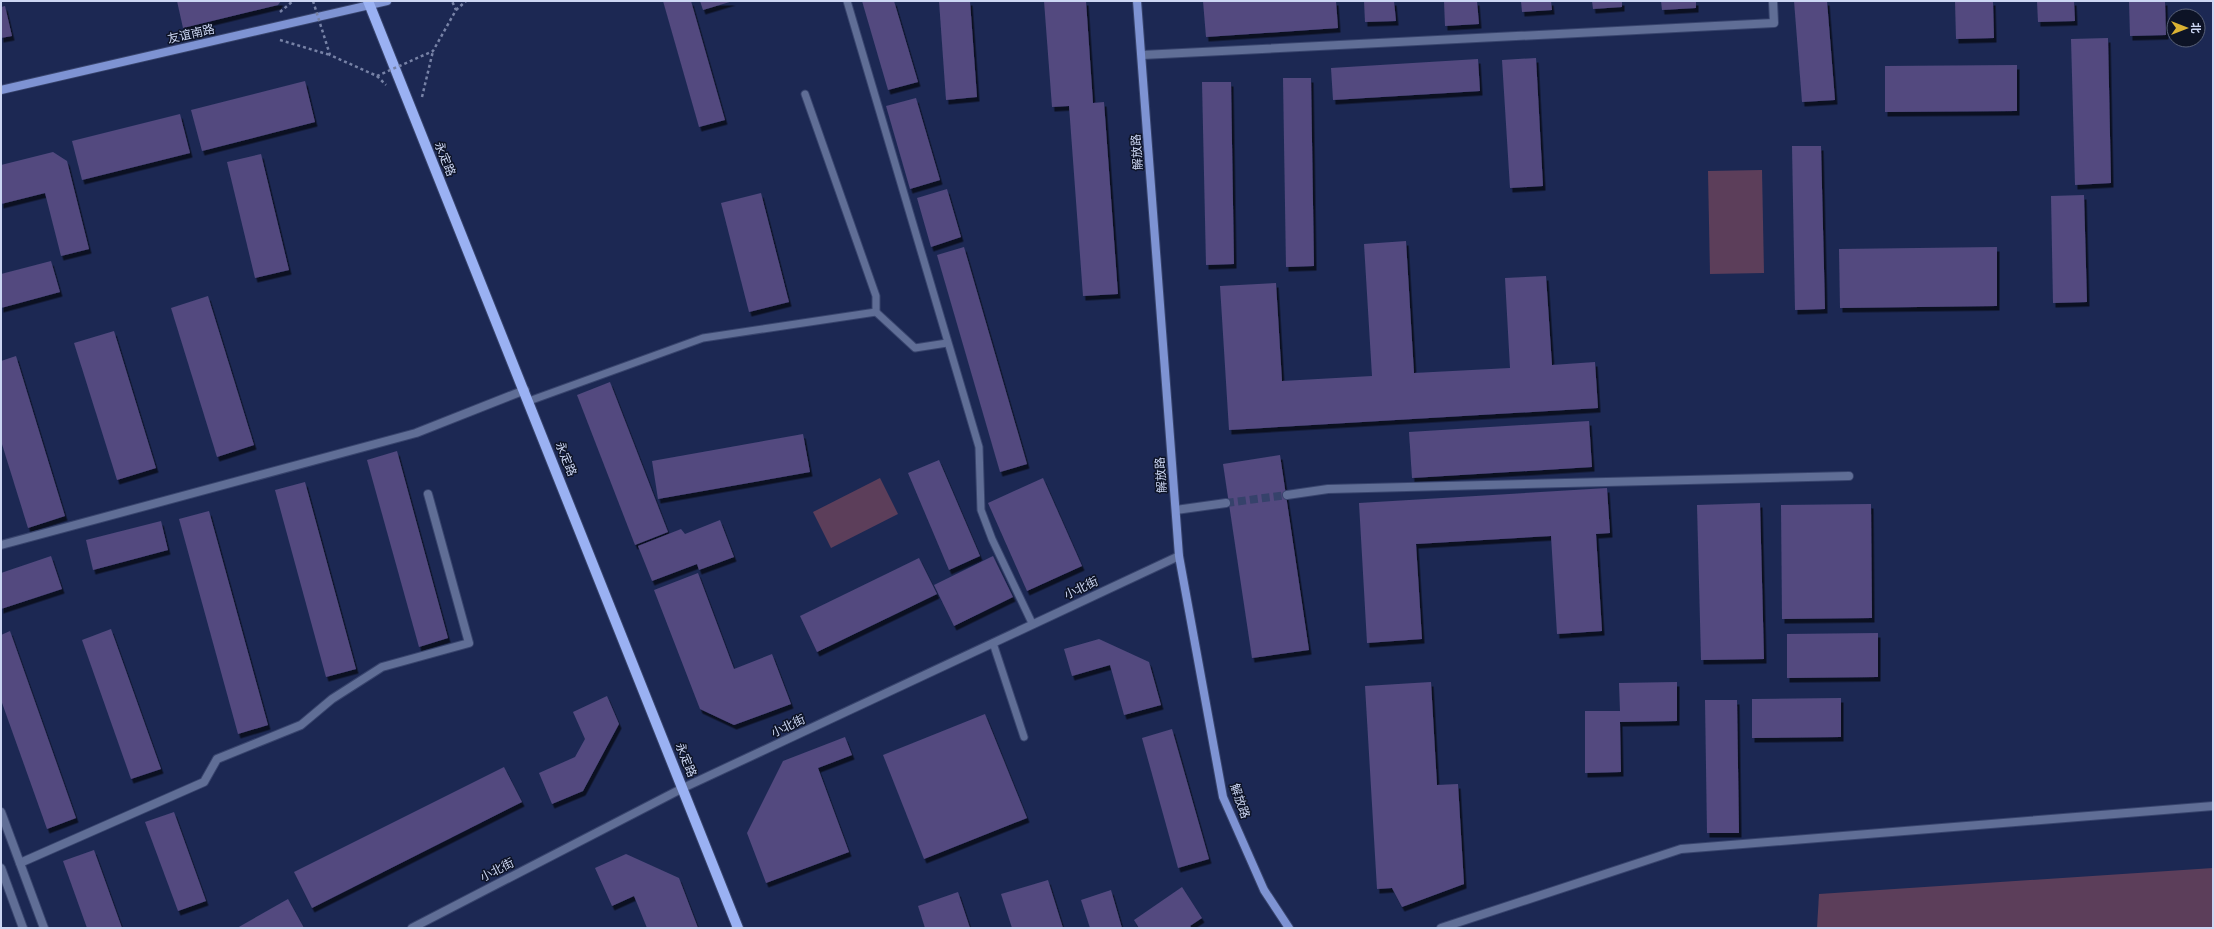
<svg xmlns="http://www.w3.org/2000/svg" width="2214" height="929" viewBox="0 0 2214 929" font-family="'Varela Round','Noto Sans SC',sans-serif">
<defs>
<filter id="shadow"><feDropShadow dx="2.5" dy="4.5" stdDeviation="0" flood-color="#0009"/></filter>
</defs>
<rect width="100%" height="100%" fill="#1c2853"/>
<g fill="#5c3e5a">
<polygon points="1762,170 1764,273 1710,274 1708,171"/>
<polygon points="880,478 898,514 831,548 813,512"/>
<polygon points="2213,868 2213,928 1817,928 1819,894"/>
</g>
<g fill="#524a7f" filter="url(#shadow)">
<polygon points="177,1 281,1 278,5 183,28"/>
<polygon points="663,1 691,1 725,120 699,127"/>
<polygon points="700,1 733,1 703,10"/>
<polygon points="862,1 894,1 918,82 888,90"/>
<polygon points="939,1 970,1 977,97 946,100"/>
<polygon points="1044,1 1086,1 1093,103 1104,102 1118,294 1083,296 1069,106 1052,107"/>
<polygon points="1203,1 1336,1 1338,28 1206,37"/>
<polygon points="1364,1 1394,1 1396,21 1365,22"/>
<polygon points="1444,1 1477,1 1479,24 1445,26"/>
<polygon points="1521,1 1551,1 1552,10 1522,12"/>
<polygon points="1592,1 1622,1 1622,7 1593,9"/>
<polygon points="1661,1 1696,1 1696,8 1662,10"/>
<polygon points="1794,1 1827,1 1835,100 1802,102"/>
<polygon points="1955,1 1993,1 1994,38 1956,39"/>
<polygon points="2037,1 2074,1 2075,21 2038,22"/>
<polygon points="2129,1 2165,1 2166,35 2130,36"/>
<polygon points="5,6 12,36 1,38 1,7"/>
<polygon points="2108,38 2111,183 2075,185 2071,39"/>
<polygon points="1536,58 1543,186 1510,188 1502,60"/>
<polygon points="1478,59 1480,91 1333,100 1331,68"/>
<polygon points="2017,65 2017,111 1885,112 1885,66"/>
<polygon points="1283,78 1311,78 1314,266 1286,267"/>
<polygon points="305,81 315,122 202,151 191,110"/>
<polygon points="1202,82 1231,82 1234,264 1206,265"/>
<polygon points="916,98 940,180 910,189 886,106"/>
<polygon points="180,114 190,153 82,180 72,141"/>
<polygon points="1792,146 1821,146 1825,309 1795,310"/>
<polygon points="53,152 67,161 89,249 61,256 45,193 1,204 1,165"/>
<polygon points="261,154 289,270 255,278 227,162"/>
<polygon points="947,189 961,237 931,247 917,198"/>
<polygon points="761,193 789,302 749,312 721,203"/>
<polygon points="2084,195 2087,302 2053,303 2051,196"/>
<polygon points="1406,241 1414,373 1510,368 1505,278 1546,276 1552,365 1595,362 1598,408 1229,430 1220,286 1276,283 1282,381 1372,376 1364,244"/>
<polygon points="964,247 1027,464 1000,472 937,255"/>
<polygon points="1997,247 1997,306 1840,308 1839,249"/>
<polygon points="51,261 60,292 1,308 1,274"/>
<polygon points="208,296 254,445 217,457 171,308"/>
<polygon points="114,331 156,468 117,480 74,343"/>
<polygon points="16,356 65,516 28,528 1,441 1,361"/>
<polygon points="610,382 668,532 635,545 577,395"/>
<polygon points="1589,421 1592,467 1412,478 1409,432"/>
<polygon points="803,434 810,472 658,499 652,461"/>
<polygon points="397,451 448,638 419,647 367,460"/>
<polygon points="1280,455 1309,650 1252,658 1223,464"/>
<polygon points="939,460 980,556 949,570 908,473"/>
<polygon points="1043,478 1082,566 1027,591 988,503"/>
<polygon points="305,482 356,669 326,677 275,490"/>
<polygon points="1607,488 1610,533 1596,534 1602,631 1557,634 1551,536 1416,544 1422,639 1367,643 1359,503"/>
<polygon points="1760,503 1764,659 1701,660 1697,505"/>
<polygon points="1871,504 1872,618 1782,619 1781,505"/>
<polygon points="209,511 268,725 238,734 179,519"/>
<polygon points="720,520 734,557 699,570 697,564 652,581 638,546 681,529 685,534"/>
<polygon points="161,521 168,550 93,570 86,540"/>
<polygon points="51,556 62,589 1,609 1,573"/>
<polygon points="993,556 1013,597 954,626 934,585"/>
<polygon points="919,558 937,594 817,652 800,616"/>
<polygon points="698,573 734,669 772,654 791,704 734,725 700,709 654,590"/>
<polygon points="111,629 161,769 131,779 82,640"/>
<polygon points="10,631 76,818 47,829 1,700 1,635"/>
<polygon points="1878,633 1878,677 1787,678 1787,634"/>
<polygon points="1099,639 1149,662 1161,705 1124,715 1110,665 1072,676 1064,649"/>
<polygon points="1431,682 1437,785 1458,784 1464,884 1402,907 1392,888 1377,889 1365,686"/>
<polygon points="1677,682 1677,721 1620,722 1621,772 1585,773 1585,711 1620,711 1619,683"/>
<polygon points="607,696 619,724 583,791 552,804 539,773 575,757 585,739 573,712"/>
<polygon points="1841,698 1841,737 1752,738 1752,699"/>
<polygon points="1705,700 1737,700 1739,833 1707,833"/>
<polygon points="985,714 1027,818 924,859 883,755"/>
<polygon points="1172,729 1209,859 1178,868 1142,738"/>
<polygon points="845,737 852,755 818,768 849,852 766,883 747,833 783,761"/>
<polygon points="504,767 522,802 312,908 294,872"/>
<polygon points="174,812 206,901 178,911 145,822"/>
<polygon points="94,850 122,928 87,928 63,861"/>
<polygon points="626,854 679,878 698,928 647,928 634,896 612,906 595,868"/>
<polygon points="1048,880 1063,928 1012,928 1001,894"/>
<polygon points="1182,887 1202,918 1190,926 1192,928 1139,928 1134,920"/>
<polygon points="1111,890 1122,928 1090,928 1081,900"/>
<polygon points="958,892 970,928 925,928 918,906"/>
<polygon points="288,899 304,928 237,928"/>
</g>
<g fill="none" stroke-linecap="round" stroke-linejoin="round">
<polyline stroke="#36426b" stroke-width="8" stroke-dasharray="8 4" stroke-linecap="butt" points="1226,503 1287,495"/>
<defs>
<g id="service">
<polyline points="847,1 979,447 981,510 992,539 1032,623"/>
<polyline points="805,94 876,296 876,312"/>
<polyline points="529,401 703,338 876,312 915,348 947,343"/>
<polyline points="993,643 1024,737"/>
</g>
<g id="minor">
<polyline points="1142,55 1774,23 1773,1"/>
<polyline points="1287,495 1328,489 1849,476"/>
<polyline points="1176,510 1226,503"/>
<polyline points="1,545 416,433 525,390"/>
<polyline points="20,863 204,782 217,759 301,725 332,699 382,667 469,643 428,494"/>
</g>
<g id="tertiary">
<polyline points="1,812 44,928"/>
<polyline points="1,868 23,928"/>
<polyline points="412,928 683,788 1179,556"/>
<polyline points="1441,928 1681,849 2213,806"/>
</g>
<g id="secondary">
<polyline points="1137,1 1179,556 1223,797 1264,890 1289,928"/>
<polyline points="1,90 387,1"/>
</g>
<polyline id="primary" points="368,1 738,928"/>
</defs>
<use href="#service" stroke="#38446d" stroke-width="9"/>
<use href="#minor" stroke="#38446d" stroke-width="10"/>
<use href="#tertiary" stroke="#38446d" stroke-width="10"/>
<use href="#secondary" stroke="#38446d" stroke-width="10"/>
<use href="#primary" stroke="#38446d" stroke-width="12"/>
<g stroke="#7782a6" stroke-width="2.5" stroke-dasharray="3 3" stroke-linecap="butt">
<polyline points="456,10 466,1"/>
<polyline points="280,12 293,1"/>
<polyline points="280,40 330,55"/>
<polyline points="377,76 386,85"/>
<polyline points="422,97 433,51"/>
</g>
<use href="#service" stroke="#606e96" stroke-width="7"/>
<use href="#minor" stroke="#606e96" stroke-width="8"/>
<use href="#tertiary" stroke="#606e96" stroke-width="8"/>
<use href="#secondary" stroke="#7e93d3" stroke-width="8"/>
<use href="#primary" stroke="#9ab1f3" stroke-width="10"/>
<polyline stroke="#7782a6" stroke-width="2.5" stroke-dasharray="3 3" stroke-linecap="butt" points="313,1 330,55 377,76 433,51 456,10 452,1"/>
</g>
<g text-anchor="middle" stroke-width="3" stroke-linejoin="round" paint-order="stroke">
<g font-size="12" fill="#ccd6f3" stroke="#0d1326">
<text transform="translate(191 34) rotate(-13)" y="4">友谊南路</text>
<text transform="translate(1137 152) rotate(-94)" y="4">解放路</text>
<text transform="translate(445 159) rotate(68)" y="4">永定路</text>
<text transform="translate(566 459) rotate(68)" y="4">永定路</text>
<text transform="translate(1161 475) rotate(-94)" y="4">解放路</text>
<text transform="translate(1081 588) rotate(-25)" y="4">小北街</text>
<text transform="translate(788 726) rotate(-25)" y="4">小北街</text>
<text transform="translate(686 760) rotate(68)" y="4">永定路</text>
<text transform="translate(1240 801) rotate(71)" y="4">解放路</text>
<text transform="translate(497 870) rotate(-27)" y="4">小北街</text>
</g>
</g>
<rect width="2214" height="929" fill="none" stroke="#ccd6f3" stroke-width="4"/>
<g transform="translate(2186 28) rotate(90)"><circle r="19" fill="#0d1326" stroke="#596178"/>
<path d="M0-3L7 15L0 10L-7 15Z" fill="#dbb233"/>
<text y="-6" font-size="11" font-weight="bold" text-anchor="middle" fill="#ccd6f3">北</text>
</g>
</svg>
